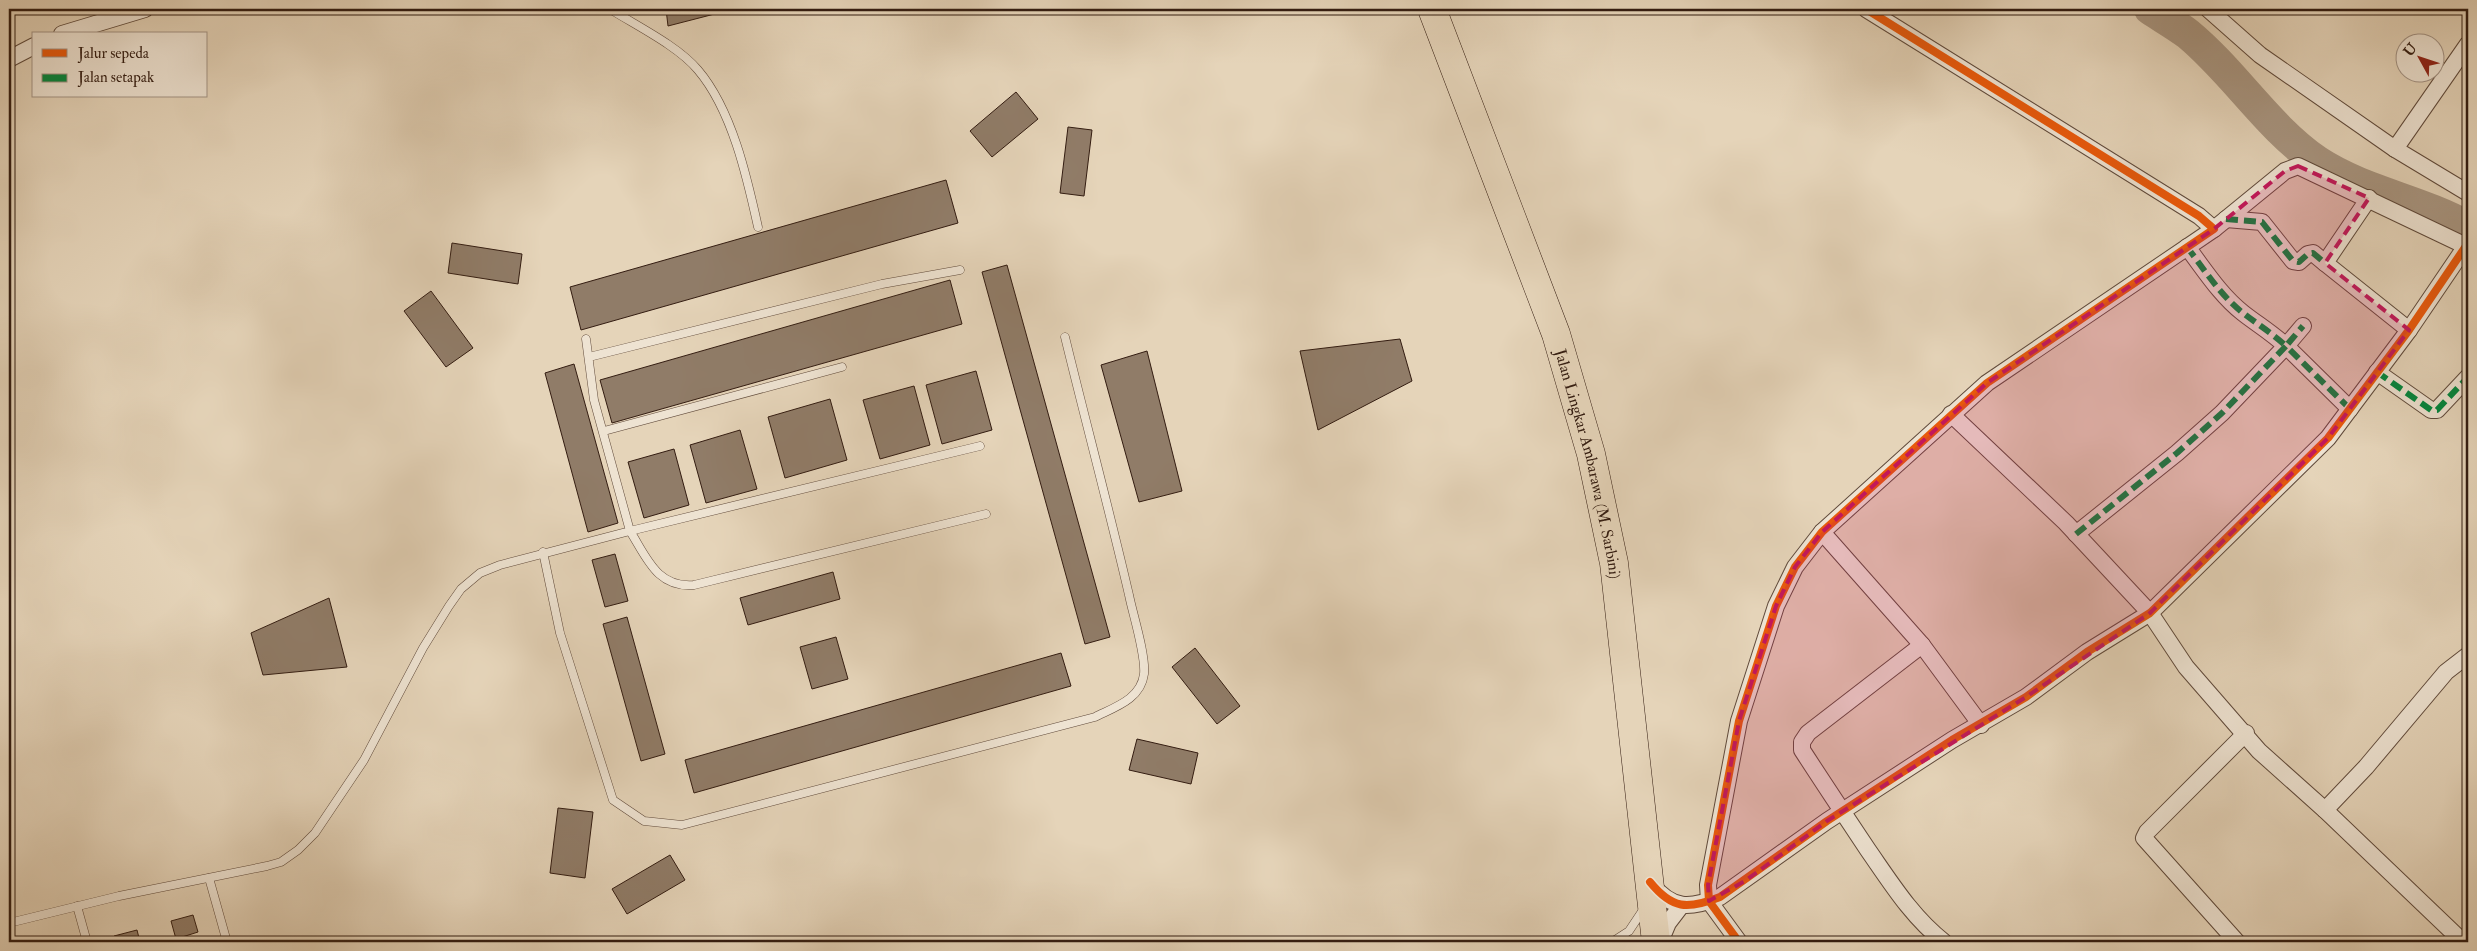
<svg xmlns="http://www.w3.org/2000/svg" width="2477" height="951" viewBox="0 0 2477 951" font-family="'IM FELL Double Pica',serif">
<rect width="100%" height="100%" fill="#e5d4b9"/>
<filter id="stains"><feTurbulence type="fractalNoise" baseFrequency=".004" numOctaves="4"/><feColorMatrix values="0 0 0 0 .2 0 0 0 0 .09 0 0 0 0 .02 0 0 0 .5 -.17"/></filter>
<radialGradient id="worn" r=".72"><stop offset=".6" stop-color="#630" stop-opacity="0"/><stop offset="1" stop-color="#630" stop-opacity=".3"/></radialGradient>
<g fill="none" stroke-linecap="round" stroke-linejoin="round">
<path stroke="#a89580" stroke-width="32" d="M 2150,9 C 2162,17 2176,25 2188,34 C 2235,73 2267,127 2318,162 C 2364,192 2420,200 2468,227"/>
</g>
<g fill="#907c68" stroke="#331c11">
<polygon points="666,9 734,9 668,26"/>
<polygon points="1016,92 1038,119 992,157 970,131"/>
<polygon points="1068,127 1092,130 1084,196 1060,193"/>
<polygon points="946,180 958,223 581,330 570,287"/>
<polygon points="452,243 522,254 518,284 448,273"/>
<polygon points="1007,265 1110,637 1085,644 982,272"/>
<polygon points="950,280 962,324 612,423 600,380"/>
<polygon points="431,291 473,348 446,367 404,311"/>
<polygon points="1400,339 1412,381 1318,430 1300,351"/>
<polygon points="1147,351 1182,491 1139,502 1101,365"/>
<polygon points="574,364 618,523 588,532 545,373"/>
<polygon points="976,371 992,430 942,444 926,385"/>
<polygon points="914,386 930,445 880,459 863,400"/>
<polygon points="830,399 847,460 785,478 768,417"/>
<polygon points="740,430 757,489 706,503 690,445"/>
<polygon points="674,449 689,505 644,518 628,462"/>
<polygon points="615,554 628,601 605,607 592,560"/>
<polygon points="833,572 840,599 748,625 740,598"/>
<polygon points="329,598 347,667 263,675 251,633"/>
<polygon points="627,617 665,754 641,761 603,624"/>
<polygon points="836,637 848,679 812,689 800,647"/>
<polygon points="1195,648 1240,706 1217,724 1172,667"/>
<polygon points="1061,653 1071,686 694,793 685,760"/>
<polygon points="1137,739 1198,753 1191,784 1129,770"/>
<polygon points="558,808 593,812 585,878 550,873"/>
<polygon points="670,855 685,880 627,914 612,889"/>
<polygon points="193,915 198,932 176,939 171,921"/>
<polygon points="137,930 140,942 116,942 114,936"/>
</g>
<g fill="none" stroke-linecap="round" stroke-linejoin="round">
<defs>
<g id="lane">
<path d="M 610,9 C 637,26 678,46 698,70 C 732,110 747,177 758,227"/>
<polyline points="589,357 882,284 960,270"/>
<polyline points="604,431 842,367"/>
<path d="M 980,446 L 630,531 C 647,558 657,588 694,585 L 986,514"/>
<path d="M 543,552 L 560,633 L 613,800 L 644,821 L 682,825 L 1095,717 C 1115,707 1141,699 1144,674 C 1146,655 1133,615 1129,595 C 1109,509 1086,423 1065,337"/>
<polyline points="209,878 227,942"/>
<polyline points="77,906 87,942"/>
<polyline points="9,923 119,896 267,866 281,862 298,850 315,833 364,760 423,648 449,606 461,589 480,573 500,565 630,531 594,400 586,339"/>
<polyline points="1624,942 1615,940 1629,931 1643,910"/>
</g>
<g id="street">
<polyline points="2208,9 2260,55 2395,149"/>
<polyline points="62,34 145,9"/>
<polyline points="2468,44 2395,149 2468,193"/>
<polyline points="9,59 34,46"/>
<polyline points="2369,198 2325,263 2409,330"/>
<polyline points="2226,219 2262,222 2293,261 2299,262 2308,254 2313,253 2325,263"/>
<polyline points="2214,229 2285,171 2298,166 2466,246 2468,241"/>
<path d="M 2187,247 C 2204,269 2220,295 2243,313 C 2257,324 2272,333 2286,346 L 2303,326"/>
<polyline points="2377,372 2431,410 2437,410 2468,377"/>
<polyline points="1951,414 2066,523 2150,613 2186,667 2259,751 2325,810 2463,942"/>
<polyline points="1822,532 1922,645 1981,725"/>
<polyline points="2076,534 2177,453 2222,413 2286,346 2350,409"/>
<path d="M 1922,645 L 1808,733 L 1802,742 L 1802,750 C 1824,784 1846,817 1868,850 C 1891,883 1912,917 1944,942"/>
<polyline points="2325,810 2366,767 2446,672 2468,655"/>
<path d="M 1651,884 C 1673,910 1689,909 1720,897 L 1827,821 L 1952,740 L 2026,697 L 2087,652 L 2150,613 L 2328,438 L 2409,330 L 2466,246 L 2468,247"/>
<polyline points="1660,942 1668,923 1681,906"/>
<polyline points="1739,942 1709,901 1708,885 1739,721 1776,606 1795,567 1822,532 1987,383 2214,229 2199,216 1866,9"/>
<polyline points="2237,942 2144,838 2147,832 2246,733"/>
</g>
<g id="highway">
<path id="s1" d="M 1432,9 L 1556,334 L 1591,454 L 1614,563 L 1656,942"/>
</g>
</defs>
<use href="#lane" stroke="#604a3b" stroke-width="9"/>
<use href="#street" stroke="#604a3b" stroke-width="18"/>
<use href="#highway" stroke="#331c11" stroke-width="29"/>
<use href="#lane" stroke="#eee3d2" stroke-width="8"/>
<use href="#street" stroke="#eee3d2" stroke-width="16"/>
<use href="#highway" stroke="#e5d4b9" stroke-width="28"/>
<g stroke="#00873e" stroke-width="6" stroke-dasharray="12 6" stroke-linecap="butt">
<polyline points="2226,219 2262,222 2293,261 2299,262 2308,254 2313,253 2325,263"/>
<path d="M 2187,247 C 2204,269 2220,295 2243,313 C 2257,324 2272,333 2286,346 L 2303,326"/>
<polyline points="2377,372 2431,410 2437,410 2468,377"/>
<polyline points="2076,534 2177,453 2222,413 2286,346 2350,409"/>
</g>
<defs>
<g id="cycleway">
<path d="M 1650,882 C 1672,909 1687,910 1720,897 L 1827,821 L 1952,740 L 2026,697 L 2087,652 L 2150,613 L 2328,438 L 2409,330 L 2466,246 L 2468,247"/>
<polyline points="1739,942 1709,901 1708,885 1739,721 1776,606 1795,567 1822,532 1987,383 2214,229 2199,216 1866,9"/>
</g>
</defs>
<use href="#cycleway" stroke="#eee3d2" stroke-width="11"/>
<use href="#cycleway" stroke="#e8590c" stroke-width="8"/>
</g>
<path fill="#c2185b" fill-opacity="0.2" stroke="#c2185b" stroke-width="4" stroke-dasharray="10 6" stroke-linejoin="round" d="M 2298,166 L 2369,198 L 2325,263 L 2409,330 L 2328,438 L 2150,613 L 2026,697 L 1827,821 L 1745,881 L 1709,901 L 1708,885 L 1739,721 L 1776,606 L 1795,567 L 1822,532 L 1987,383 L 2214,229 L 2285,171 Z"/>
<g text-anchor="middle" stroke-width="4" stroke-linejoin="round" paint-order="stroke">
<g font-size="16" fill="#331c11" stroke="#eee3d2">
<text dy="6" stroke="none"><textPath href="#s1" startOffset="482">Jalan Lingkar Ambarawa (M. Sarbini)</textPath></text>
</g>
</g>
<rect width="2477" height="951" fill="none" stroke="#e5d4b9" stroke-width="30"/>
<rect x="10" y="10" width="2457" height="931" fill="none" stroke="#331c11" stroke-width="2.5"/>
<rect x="15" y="15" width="2447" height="921" fill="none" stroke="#331c11"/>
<rect x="32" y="32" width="175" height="65" fill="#eee3d2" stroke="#a39385"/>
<rect x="42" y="49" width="25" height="8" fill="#e8590c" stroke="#a39385"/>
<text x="78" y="58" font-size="15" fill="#331c11">Jalur sepeda</text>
<rect x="42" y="74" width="25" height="8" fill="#00873e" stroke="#a39385"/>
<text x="78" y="82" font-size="15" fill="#331c11">Jalan setapak</text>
<g transform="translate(2420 58) rotate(310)"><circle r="24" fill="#eee3d2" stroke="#a39385"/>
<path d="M0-4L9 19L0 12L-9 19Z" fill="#8f2418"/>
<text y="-8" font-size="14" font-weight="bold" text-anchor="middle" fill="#331c11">U</text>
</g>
<rect width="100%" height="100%" filter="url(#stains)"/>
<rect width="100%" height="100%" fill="url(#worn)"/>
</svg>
